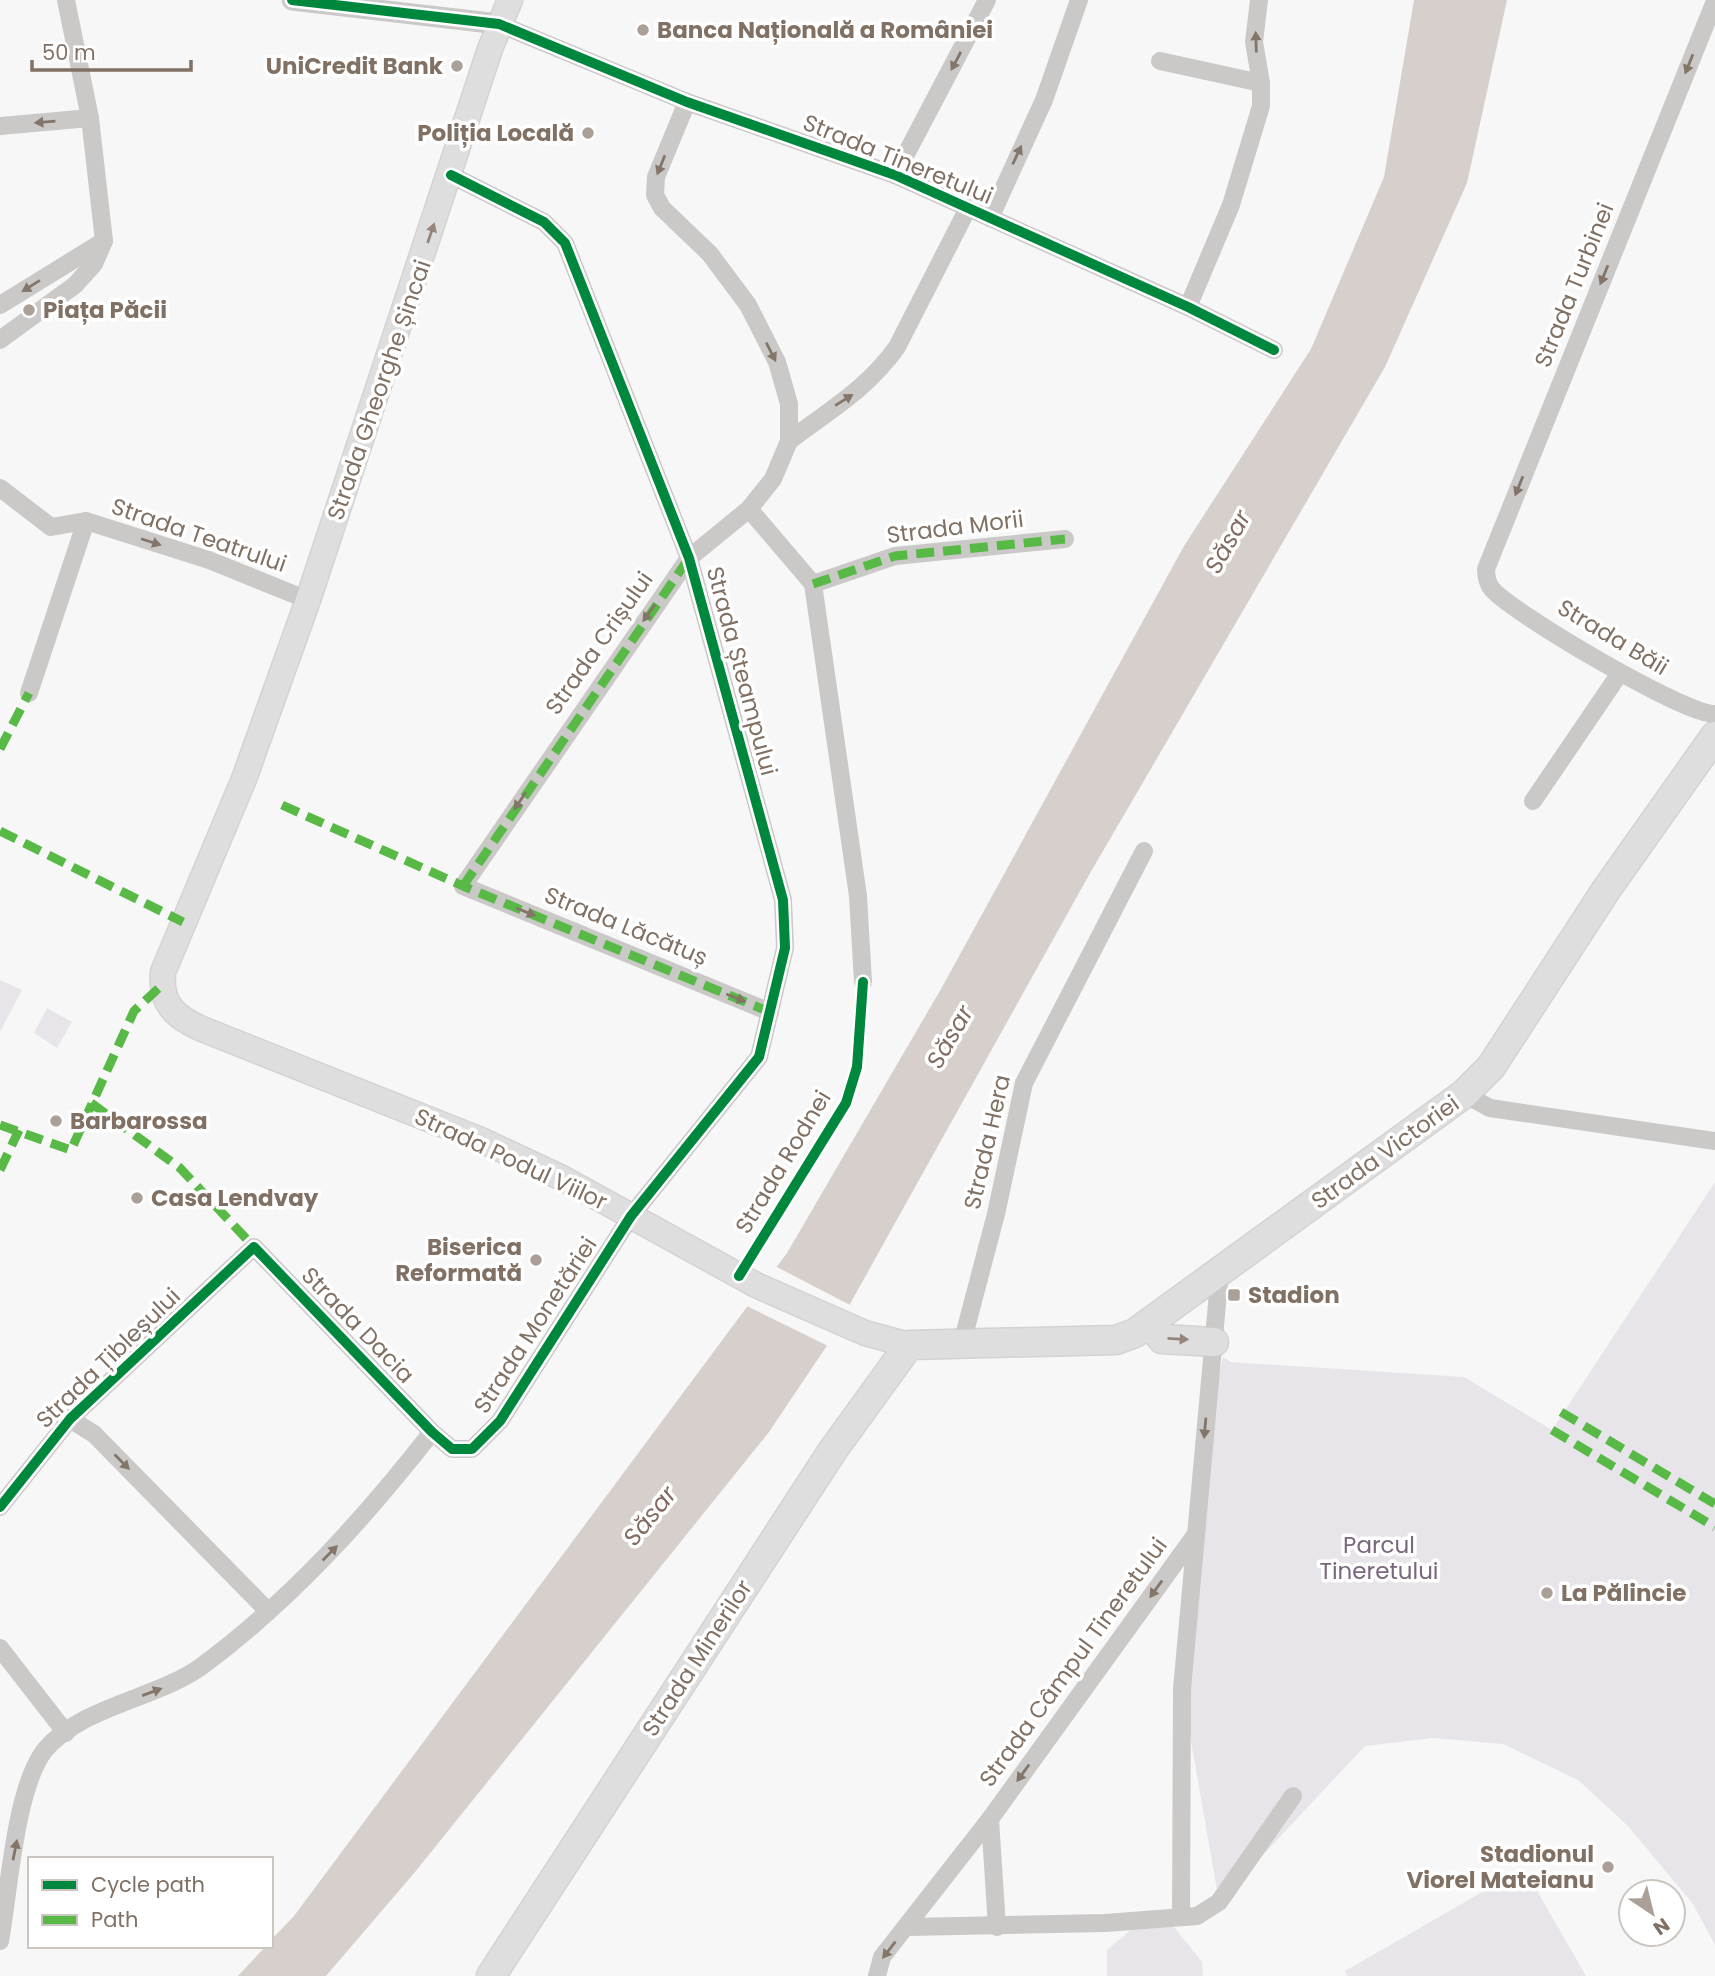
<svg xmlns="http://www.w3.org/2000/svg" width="1715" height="1976" viewBox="0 0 1715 1976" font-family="Poppins,sans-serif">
<rect width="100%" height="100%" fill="#f7f7f7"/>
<g fill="#e8e5ea">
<polygon points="0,980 22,990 0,1032"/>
<polygon points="47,1008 72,1022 57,1048 34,1033"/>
<polygon points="1715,1182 1715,1945 1693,1904 1628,1826 1578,1780 1503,1744 1433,1738 1365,1746 1219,1902 1182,1689 1202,1464 1223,1357 1231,1362 1464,1377 1552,1430"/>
<polygon points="1524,1868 1586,1976 1347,1976 1345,1971"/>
<polygon points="1170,1922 1202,1962 1203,1976 1107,1976 1107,1950 1139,1923"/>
</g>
<polygon fill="#d7cfcc" points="1414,0 1507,0 1467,183 1385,367 1089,875 826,1347 769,1432 415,1872 326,1976 238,1976 266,1946 271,1946 271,1940 294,1916 787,1253 941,989 1184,546 1311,349 1384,177"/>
<polygon fill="#f7f7f7" points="773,1265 852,1306 830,1347 745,1305"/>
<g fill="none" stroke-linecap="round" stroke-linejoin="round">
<defs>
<path id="secondary" d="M 510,0 L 490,49 L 308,600 L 244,779 L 163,972 C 160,1004 175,1017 202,1029 L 481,1140 L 562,1178 L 756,1285 L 865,1333 L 909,1345"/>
<g id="primary">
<polyline points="1150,1323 1162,1339 1214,1342"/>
<polyline points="491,1976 833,1450 909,1345 1116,1340 1135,1333 1464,1094 1491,1067 1606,890 1715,736"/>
</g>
</defs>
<use href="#secondary" stroke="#d4d3d2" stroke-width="27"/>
<use href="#primary" stroke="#d4d3d2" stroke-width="31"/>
<g stroke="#cbc9c8" stroke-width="18">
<path d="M 1715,1 L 1486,569 C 1486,576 1487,583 1492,589 C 1512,613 1687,716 1715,714"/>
<polyline points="499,24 687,102 895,175 1188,307 1274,350"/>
<polyline points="1160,61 1261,83"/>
<polyline points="687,102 656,177 655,195 662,208 710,254 748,305 777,362 789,404 789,441 773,479 749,509 689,558 463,886 770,1012"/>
<polyline points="0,126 90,118"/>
<polyline points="895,175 987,0"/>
<polyline points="990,218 1044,100 1079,0"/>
<polyline points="0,305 104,241"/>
<polyline points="1188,307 1231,205 1261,106 1261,83 1254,42 1259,0"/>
<polyline points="0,340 75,285 94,264 104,241 90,118 66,0"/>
<path d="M 789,441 C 831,409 866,390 897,347 L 968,208"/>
<polyline points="0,488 51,527 86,521 209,560 308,600"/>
<polyline points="749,509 813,584 858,896 863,982"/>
<polyline points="813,584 895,556 1065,539"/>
<polyline points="29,693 86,521"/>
<polyline points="1533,801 1620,673"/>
<polyline points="1464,1094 1490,1108 1715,1141"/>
<polyline points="962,1343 996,1214 1024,1083 1144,851"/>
<polyline points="70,1419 94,1434 267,1610"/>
<polyline points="0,1507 70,1419 254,1247 432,1432 452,1449 472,1449 500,1421 631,1216 759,1057 785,948 783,900 689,558 565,243 544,222 451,175"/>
<polyline points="0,1648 66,1733"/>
<polyline points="990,1819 997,1927"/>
<polyline points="1181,1917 1182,1689 1220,1271"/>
<polyline points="908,1927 1105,1923 1197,1916 1219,1902 1293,1796"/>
<path d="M 0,1941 C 9,1892 15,1790 44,1751 C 80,1706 157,1699 202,1666 C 291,1600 364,1519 432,1432"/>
<polyline points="877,1976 882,1957 990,1819 1196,1534"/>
</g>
<polyline stroke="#cbc9c8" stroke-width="21" points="292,0 499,24"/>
<use href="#secondary" stroke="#dfdede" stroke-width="24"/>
<use href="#primary" stroke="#dfdede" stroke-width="28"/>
<g stroke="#58b947" stroke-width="9" stroke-dasharray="18 9" stroke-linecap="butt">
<polyline points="813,584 895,556 1065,539"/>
<polyline points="0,749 29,693"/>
<polyline points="282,805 463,886 770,1012"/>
<polyline points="0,831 183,922"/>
<polyline points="463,886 689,558"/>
<polyline points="91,1103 180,1168 254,1247"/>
<polyline points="0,1125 71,1150 134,1011 162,985"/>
<polyline points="0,1170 19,1130"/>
<polyline points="1561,1412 1715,1504"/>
<polyline points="1552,1430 1715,1527"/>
</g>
<defs>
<g id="cycleway">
<polyline points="292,0 499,24 687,102 895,175 1188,307 1274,350"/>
<polyline points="739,1276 846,1103 857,1067 863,982"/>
<polyline points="0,1507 70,1419 254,1247 432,1432 452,1449 472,1449 500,1421 631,1216 759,1057 785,948 783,900 689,558 565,243 544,222 451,175"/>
</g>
</defs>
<use href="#cycleway" stroke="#fff" stroke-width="15"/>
<use href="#cycleway" stroke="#00873e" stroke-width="10"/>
</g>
<defs><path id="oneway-solid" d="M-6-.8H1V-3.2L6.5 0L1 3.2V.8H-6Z" transform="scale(1.75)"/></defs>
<g fill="#847569">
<use href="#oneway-solid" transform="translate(1256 42) rotate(-92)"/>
<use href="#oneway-solid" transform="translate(956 61) rotate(118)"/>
<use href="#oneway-solid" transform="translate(1689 64) rotate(112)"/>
<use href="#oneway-solid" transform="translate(45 122) rotate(175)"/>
<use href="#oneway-solid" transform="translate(1017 155) rotate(-65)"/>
<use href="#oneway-solid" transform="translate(661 165) rotate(112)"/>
<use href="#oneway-solid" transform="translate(1604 275) rotate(112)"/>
<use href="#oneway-solid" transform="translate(31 286) rotate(148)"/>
<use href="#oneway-solid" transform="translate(771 352) rotate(63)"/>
<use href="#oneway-solid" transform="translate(844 400) rotate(-32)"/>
<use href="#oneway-solid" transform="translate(1519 486) rotate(112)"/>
<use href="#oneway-solid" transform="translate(151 542) rotate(18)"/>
<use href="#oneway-solid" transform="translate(649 613) rotate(126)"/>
<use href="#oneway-solid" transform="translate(520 801) rotate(124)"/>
<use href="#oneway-solid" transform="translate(526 912) rotate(22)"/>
<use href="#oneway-solid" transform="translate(736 998) rotate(22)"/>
<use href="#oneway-solid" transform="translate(1205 1428) rotate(95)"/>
<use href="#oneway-solid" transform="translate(122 1462) rotate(45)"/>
<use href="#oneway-solid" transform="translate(330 1553) rotate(-45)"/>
<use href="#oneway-solid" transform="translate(1156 1589) rotate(126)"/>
<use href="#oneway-solid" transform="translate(152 1692) rotate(-20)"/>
<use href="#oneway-solid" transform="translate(1023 1773) rotate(126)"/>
<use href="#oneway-solid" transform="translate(15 1850) rotate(-79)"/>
<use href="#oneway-solid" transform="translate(889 1950) rotate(128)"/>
</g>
<g fill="#93877c">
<use href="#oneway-solid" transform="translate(431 233) rotate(-71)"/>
<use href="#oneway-solid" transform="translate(1178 1339) rotate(3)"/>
</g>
<g fill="#aaa097" stroke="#fff" stroke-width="2.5">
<circle cx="643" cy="30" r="7"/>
<circle cx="457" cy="66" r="7"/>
<circle cx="588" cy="133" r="7"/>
<circle cx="29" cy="310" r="7"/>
<circle cx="56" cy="1121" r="7"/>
<circle cx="137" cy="1198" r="7"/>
<circle cx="536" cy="1260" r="7"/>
<rect x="1227" y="1288" width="14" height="14" rx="3.5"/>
<circle cx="1547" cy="1593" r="7"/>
<circle cx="1608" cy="1867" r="7"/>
</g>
<g text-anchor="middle" stroke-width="7" stroke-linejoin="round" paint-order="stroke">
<g font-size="23" font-weight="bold" fill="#807164" stroke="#fff" text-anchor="start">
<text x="657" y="38">Banca Națională a României</text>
<text x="443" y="74" text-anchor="end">UniCredit Bank</text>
<text x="574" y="141" text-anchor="end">Poliția Locală</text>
<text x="43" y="318">Piața Păcii</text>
<text x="70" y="1129">Barbarossa</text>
<text x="151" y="1206">Casa Lendvay</text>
<text x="522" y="1255" text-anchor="end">Biserica<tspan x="522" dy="26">Reformată</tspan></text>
<text x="1248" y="1303">Stadion</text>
<text x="1561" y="1601">La Pălincie</text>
<text x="1594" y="1862" text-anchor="end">Stadionul<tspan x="1594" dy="26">Viorel Mateianu</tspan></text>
</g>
<g font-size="23" fill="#807164" stroke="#fff">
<text transform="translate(898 159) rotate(22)" y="8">Strada Tineretului</text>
<text transform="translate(1574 285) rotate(-68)" y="8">Strada Turbinei</text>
<text transform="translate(379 390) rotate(-71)" y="8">Strada Gheorghe Șincai</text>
<text transform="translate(955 527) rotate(-7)" y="8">Strada Morii</text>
<text transform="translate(199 535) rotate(19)" y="8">Strada Teatrului</text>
<text transform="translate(1613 637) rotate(31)" y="8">Strada Băii</text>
<text transform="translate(599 643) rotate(-55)" y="8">Strada Crișului</text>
<text transform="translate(742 671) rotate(75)" y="8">Strada Șteampului</text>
<text transform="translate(626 926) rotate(22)" y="8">Strada Lăcătuș</text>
<text transform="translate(987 1142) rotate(-77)" y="8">Strada Hera</text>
<text transform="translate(1385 1152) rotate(-36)" y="8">Strada Victoriei</text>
<text transform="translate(511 1159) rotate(25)" y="8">Strada Podul Viilor</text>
<text transform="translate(783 1162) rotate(-59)" y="8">Strada Rodnei</text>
<text transform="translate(358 1325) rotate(46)" y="8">Strada Dacia</text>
<text transform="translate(535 1325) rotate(-57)" y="8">Strada Monetăriei</text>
<text transform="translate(108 1358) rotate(-44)" y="8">Strada Țibleșului</text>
<text transform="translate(697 1658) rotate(-57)" y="8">Strada Minerilor</text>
<text transform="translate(1073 1662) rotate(-54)" y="8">Strada Câmpul Tineretului</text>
</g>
<g font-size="23" fill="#79677d" stroke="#fff">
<text x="1379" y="1553">Parcul<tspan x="1379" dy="26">Tineretului</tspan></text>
</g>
<g font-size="24" font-style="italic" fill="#816d64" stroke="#fff">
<text transform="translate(1228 542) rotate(-61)" y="8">Săsar</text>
<text transform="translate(950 1037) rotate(-60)" y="8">Săsar</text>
<text transform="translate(650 1516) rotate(-51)" y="8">Săsar</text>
</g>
</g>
<rect x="28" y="1857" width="245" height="91" fill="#ffffff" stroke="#ccc6c1" stroke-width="2"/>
<rect x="42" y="1880" width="35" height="10" fill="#00873e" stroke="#ccc6c1" stroke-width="2"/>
<text x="91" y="1892" font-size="21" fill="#807164">Cycle path</text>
<rect x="42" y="1915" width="35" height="10" fill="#58b947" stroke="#ccc6c1" stroke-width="2"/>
<text x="91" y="1927" font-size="21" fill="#807164">Path</text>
<g transform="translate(1652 1913) rotate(145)"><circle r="33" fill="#ffffff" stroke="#ccc6c1" stroke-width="2"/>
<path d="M0-5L12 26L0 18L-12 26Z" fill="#aaa097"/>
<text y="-10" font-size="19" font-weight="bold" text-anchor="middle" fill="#807164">N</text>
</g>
<path d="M32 60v10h159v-10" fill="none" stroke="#807164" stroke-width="3.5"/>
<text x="42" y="60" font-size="21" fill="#807164" stroke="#ffffff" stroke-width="5" paint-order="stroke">50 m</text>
</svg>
